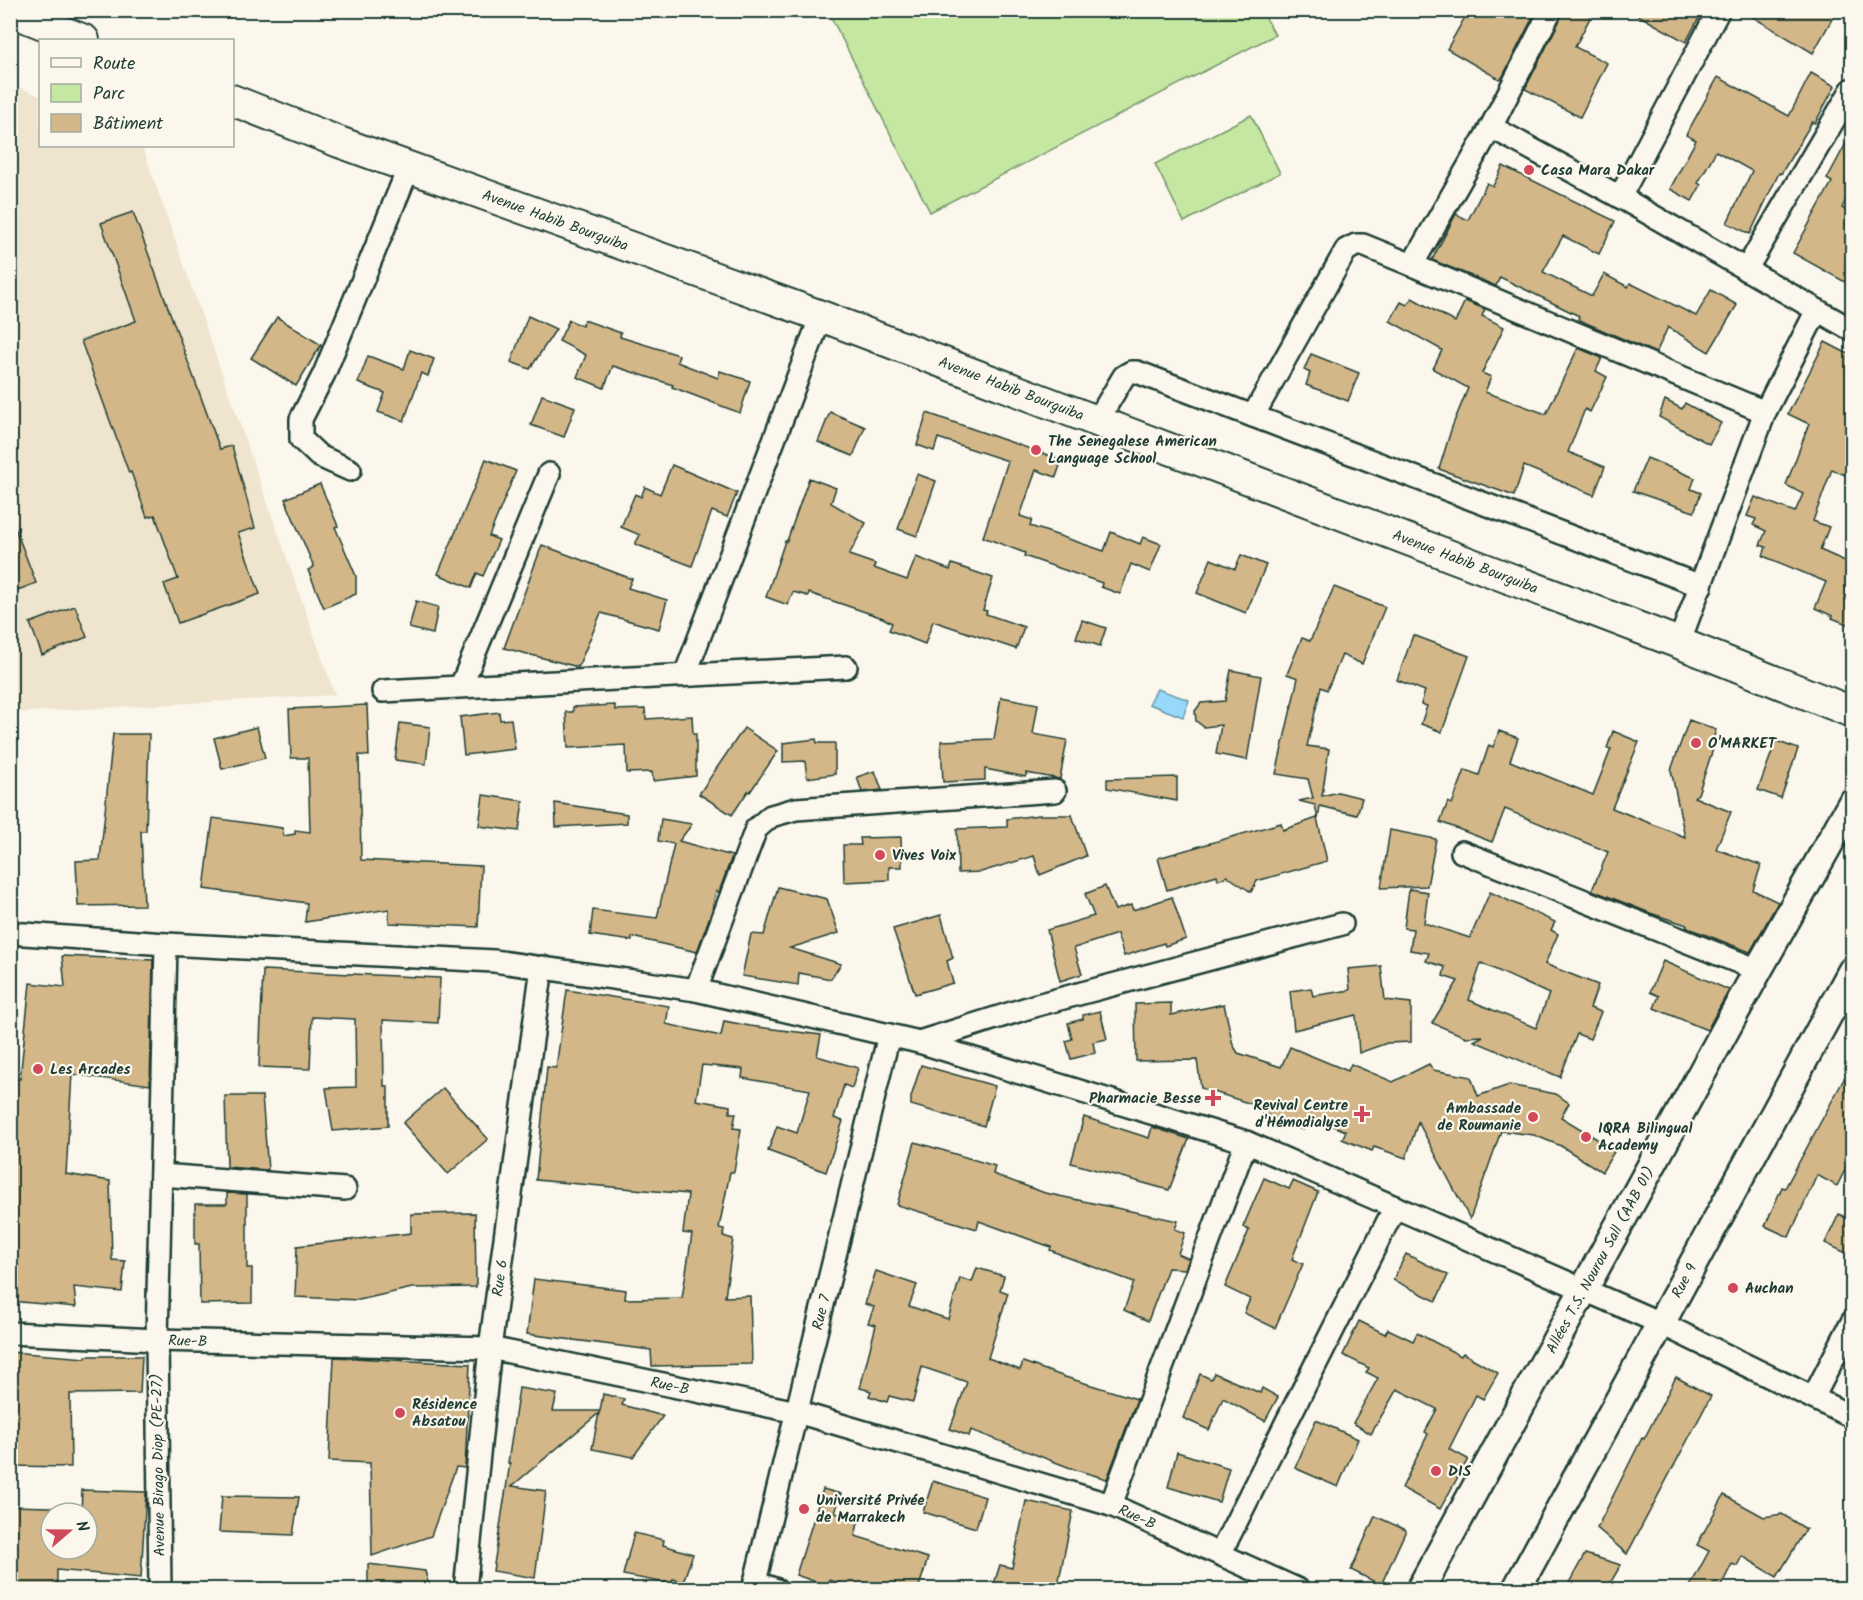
<svg xmlns="http://www.w3.org/2000/svg" width="1863" height="1600" viewBox="0 0 1863 1600" font-family="Kalam,sans-serif">
<rect width="100%" height="100%" fill="#fbf7ec"/>
<filter id="ink" filterUnits="userSpaceOnUse"><feTurbulence type="fractalNoise" baseFrequency=".0167" numOctaves="2"/><feDisplacementMap in="SourceGraphic" scale="12" xChannelSelector="R" yChannelSelector="G"/><feConvolveMatrix kernelMatrix="1 2 1 2 8 2 1 2 1" color-interpolation-filters="sRGB"/></filter>
<g filter="url(#ink)">
<polygon fill="#efe4ce" points="11,84 40,96 40,146 142,146 335,695 11,713"/>
<g fill="#c5e7a1" stroke="#72926a" stroke-width="1.5">
<polygon points="828,11 1262,11 1275,35 930,212"/>
<polygon points="1251,115 1280,173 1184,222 1155,164"/>
</g>
<polygon fill="#98d8fa" stroke="#689aab" stroke-width="1.5" points="1157,689 1189,700 1183,717 1149,704"/>
<g fill="#d3b788" stroke="#1f3d34" stroke-width="1.5" fill-rule="evenodd">
<polygon points="1469,10 1524,10 1534,15 1502,78 1499,79 1447,49"/>
<polygon points="1565,10 1594,10 1575,47 1607,63 1580,117 1525,89"/>
<polygon points="1629,10 1703,10 1686,42"/>
<polygon points="1741,10 1837,10 1813,53"/>
<polygon points="1811,73 1835,86 1815,123 1812,122 1781,174 1779,173 1750,234 1727,223 1752,171 1716,151 1698,183 1701,185 1692,201 1670,189 1696,140 1686,135 1718,77 1789,116"/>
<polygon points="1852,132 1852,188 1842,208 1852,214 1852,286 1793,253 1832,182 1827,179"/>
<polygon points="1503,166 1615,221 1599,254 1563,236 1543,272 1592,296 1604,274 1628,287 1630,283 1696,316 1711,290 1737,305 1709,352 1668,327 1656,353 1586,323 1578,319 1579,316 1500,277 1496,286 1432,260 1456,214 1468,220 1487,183 1493,186"/>
<polygon points="133,212 220,449 232,446 255,528 238,533 260,594 178,623 164,584 178,579 155,515 147,517 131,472 129,473 81,341 136,321 101,223"/>
<polygon points="1412,298 1455,322 1465,301 1485,309 1482,316 1504,327 1482,373 1491,377 1485,392 1546,414 1578,348 1602,358 1596,371 1607,377 1590,412 1585,409 1568,452 1605,467 1594,495 1524,466 1514,496 1439,469 1452,427 1468,388 1433,369 1442,350 1390,321 1401,302 1407,305"/>
<polygon points="528,316 556,329 530,369 511,362"/>
<polygon points="277,317 321,345 296,386 251,358"/>
<polygon points="569,320 582,326 584,320 621,333 620,337 679,355 677,362 718,378 720,371 750,381 740,413 672,387 673,385 613,366 604,388 577,377 586,355 559,341"/>
<polygon points="1825,342 1852,356 1852,464 1847,476 1832,469 1813,521 1829,527 1820,550 1852,564 1852,626 1832,618 1833,616 1815,608 1826,582 1763,556 1766,547 1760,545 1766,531 1753,525 1756,519 1747,516 1755,497 1795,512 1803,494 1786,485 1809,424 1788,414"/>
<polygon points="410,350 434,359 428,376 421,373 404,421 378,412 385,393 358,383 368,356 404,369"/>
<polygon points="1311,354 1359,373 1348,401 1306,385 1310,373 1304,370"/>
<polygon points="542,395 575,407 564,437 531,425"/>
<polygon points="1665,400 1682,409 1685,403 1721,423 1709,444 1659,417"/>
<polygon points="830,412 865,427 853,456 818,442"/>
<polygon points="927,413 1062,460 1056,477 1036,470 1020,516 1032,520 1030,526 1104,551 1111,532 1140,544 1143,537 1161,544 1150,572 1131,564 1120,594 1101,587 1102,583 1024,556 1025,553 983,537 1008,461 938,438 934,451 917,445"/>
<polygon points="1647,458 1695,478 1691,489 1701,493 1694,512 1633,491"/>
<polygon points="486,459 516,471 489,536 499,540 483,576 477,573 471,588 438,574"/>
<polygon points="672,465 737,493 727,517 712,511 692,566 635,544 640,535 621,527 635,494 641,497 645,487 660,494"/>
<polygon points="917,474 936,481 917,536 898,529"/>
<polygon points="809,478 836,488 831,503 866,523 849,555 875,564 874,568 907,580 916,557 950,570 952,564 993,578 983,610 987,611 986,614 1024,627 1016,649 933,621 925,644 889,630 892,623 883,618 809,593 808,596 793,592 788,605 766,597 785,541 787,541"/>
<polygon points="320,484 338,526 335,527 356,576 356,594 324,608 308,570 314,567 285,499"/>
<polygon points="12,520 36,583 10,593 10,521"/>
<polygon points="542,545 632,579 628,588 667,600 659,629 601,613 578,667 504,648"/>
<polygon points="1241,555 1266,565 1246,613 1197,593 1211,559 1235,569"/>
<polygon points="1334,587 1385,607 1362,664 1342,655 1327,690 1321,687 1307,746 1329,749 1322,796 1338,792 1362,798 1357,815 1320,806 1318,819 1315,805 1299,801 1313,798 1308,779 1276,774 1298,678 1287,674 1302,638 1310,641"/>
<polygon points="416,601 438,607 433,634 409,628"/>
<polygon points="75,606 87,637 42,655 30,623"/>
<polygon points="1082,620 1106,628 1100,646 1076,638"/>
<polygon points="1413,635 1469,656 1442,732 1421,724 1427,706 1421,704 1425,691 1397,680"/>
<polygon points="1231,670 1261,676 1247,760 1216,754 1221,725 1204,727 1196,721 1195,711 1201,703 1225,701"/>
<polygon points="1001,697 1038,704 1033,734 1067,740 1060,779 1026,773 1026,777 985,769 985,780 943,782 941,741 994,739"/>
<polygon points="367,705 369,756 359,755 361,860 481,866 478,927 389,923 389,909 305,922 307,903 204,889 213,818 282,828 284,836 295,834 295,830 310,832 308,758 291,758 289,709"/>
<polygon points="615,705 615,710 645,709 646,719 692,716 693,734 696,734 696,776 653,781 652,772 627,773 626,745 568,748 566,712 573,712 573,707"/>
<polygon points="499,712 500,720 511,719 515,749 464,755 460,717"/>
<polygon points="1689,720 1716,730 1710,748 1713,749 1698,794 1694,797 1731,812 1716,849 1761,865 1753,890 1778,902 1750,952 1686,927 1687,925 1650,913 1592,890 1608,852 1505,809 1492,842 1440,822 1448,802 1452,804 1465,770 1479,775 1489,745 1493,747 1499,731 1518,738 1510,761 1593,795 1611,749 1607,748 1613,731 1639,742 1612,808 1685,837 1671,770"/>
<polygon points="400,723 430,727 426,764 395,760"/>
<polygon points="257,727 265,758 222,769 214,738"/>
<polygon points="744,728 778,751 750,792 748,791 732,815 699,794"/>
<polygon points="113,734 149,734 146,831 141,831 144,905 78,906 76,861 100,860"/>
<polygon points="816,739 817,743 835,743 835,774 807,778 805,761 783,762 783,743"/>
<polygon points="1776,741 1798,749 1781,798 1758,790"/>
<polygon points="875,771 882,790 862,792 857,777"/>
<polygon points="1177,777 1177,801 1107,788 1107,779"/>
<polygon points="483,795 523,801 519,831 479,826"/>
<polygon points="555,803 627,814 627,823 556,827"/>
<polygon points="1039,815 1072,815 1086,856 1040,875 1034,856 981,872 958,873 957,829 1007,827 1007,819"/>
<polygon points="1317,818 1327,861 1257,881 1251,892 1227,876 1218,880 1217,875 1167,890 1158,858 1281,823 1283,830"/>
<polygon points="661,819 692,824 679,841 732,856 719,892 716,891 712,910 697,952 632,937 632,941 590,935 593,910 657,918 674,844 658,841"/>
<polygon points="1390,830 1436,839 1427,886 1381,888"/>
<polygon points="901,837 902,867 889,867 889,880 844,882 843,845 861,845 860,838"/>
<polygon points="1105,886 1115,910 1131,905 1133,910 1172,897 1186,939 1165,946 1164,943 1124,956 1117,934 1074,948 1082,974 1060,981 1047,930 1094,916 1085,894"/>
<polygon points="778,887 827,899 839,933 790,948 841,964 831,979 799,973 798,985 742,976 751,934 764,935"/>
<path d="M 1409,889 L 1428,892 L 1424,923 L 1470,938 L 1490,892 L 1555,922 L 1551,930 L 1558,934 L 1545,964 L 1598,985 L 1590,1008 L 1601,1012 L 1590,1039 L 1577,1034 L 1560,1077 L 1474,1041 L 1483,1036 L 1466,1037 L 1432,1023 L 1458,981 L 1443,976 L 1445,967 L 1426,961 L 1429,953 L 1410,950 L 1413,929 L 1404,928 ZM 1481,963 L 1549,994 L 1536,1028 L 1469,1000 Z"/>
<polygon points="941,915 953,958 947,961 953,983 915,994 893,929"/>
<polygon points="62,956 153,960 150,1085 72,1074 66,1174 110,1181 112,1260 125,1261 122,1292 74,1287 76,1307 10,1301 10,1078 20,1079 30,983 65,987"/>
<polygon points="1663,961 1729,990 1707,1030 1654,1008 1659,996 1650,992"/>
<polygon points="1381,966 1385,1000 1411,1003 1411,1042 1387,1043 1359,1053 1356,1015 1294,1030 1290,991 1311,988 1313,996 1350,990 1348,969"/>
<polygon points="263,970 440,978 438,1023 383,1020 384,1086 388,1086 388,1126 333,1131 326,1088 356,1087 355,1019 312,1017 310,1069 259,1067"/>
<polygon points="567,990 669,1006 666,1024 721,1036 724,1021 750,1026 821,1035 817,1056 858,1068 852,1088 844,1085 834,1118 843,1121 826,1172 768,1151 777,1126 797,1133 810,1090 742,1078 743,1069 702,1065 696,1100 730,1106 730,1113 736,1113 733,1128 741,1129 734,1172 730,1172 719,1228 724,1229 723,1236 733,1239 725,1297 750,1296 752,1364 652,1366 651,1350 527,1334 534,1279 626,1290 625,1299 682,1298 692,1234 683,1233 688,1194 536,1180 547,1067 556,1068"/>
<polygon points="1171,1003 1171,1015 1224,1004 1233,1045 1238,1053 1281,1067 1290,1047 1348,1071 1351,1064 1393,1082 1429,1064 1433,1070 1471,1077 1478,1096 1509,1085 1556,1094 1569,1103 1561,1117 1615,1150 1602,1172 1561,1146 1534,1135 1501,1131 1470,1219 1418,1122 1406,1158 1374,1147 1372,1151 1342,1139 1346,1131 1309,1116 1303,1130 1262,1113 1264,1108 1201,1088 1197,1060 1136,1061 1135,1004"/>
<polygon points="1100,1011 1107,1039 1093,1042 1095,1053 1071,1059 1066,1041 1072,1039 1068,1023 1083,1019 1083,1015"/>
<polygon points="1852,1064 1852,1156 1837,1186 1817,1175 1789,1237 1765,1226 1782,1187 1785,1188"/>
<polygon points="921,1065 995,1086 984,1126 911,1105 911,1097"/>
<polygon points="443,1088 488,1139 448,1174 403,1123"/>
<polygon points="225,1096 262,1096 268,1170 227,1167"/>
<polygon points="1084,1117 1149,1138 1152,1127 1189,1139 1169,1190 1071,1163"/>
<polygon points="915,1142 995,1166 993,1174 1045,1193 1178,1221 1175,1229 1185,1233 1178,1254 1189,1259 1185,1269 1168,1268 1148,1321 1124,1310 1134,1282 1064,1256 1050,1250 1051,1247 979,1221 977,1229 897,1205"/>
<polygon points="1264,1178 1289,1189 1293,1181 1318,1192 1292,1259 1303,1264 1275,1328 1244,1313 1250,1299 1225,1287 1249,1230 1243,1227"/>
<polygon points="227,1193 247,1194 247,1268 252,1268 252,1303 200,1304 199,1244 195,1244 195,1204 227,1204"/>
<polygon points="475,1213 476,1287 412,1288 359,1300 295,1297 297,1246 411,1233 411,1214"/>
<polygon points="1839,1214 1852,1221 1852,1256 1825,1243"/>
<polygon points="1406,1254 1448,1275 1436,1301 1393,1280"/>
<polygon points="977,1268 1004,1276 1000,1290 1008,1293 988,1358 1020,1370 1023,1362 1065,1377 1137,1399 1107,1479 1076,1470 971,1430 969,1436 950,1429 967,1382 922,1367 913,1402 889,1396 887,1402 869,1396 871,1391 860,1388 876,1325 868,1323 874,1307 865,1304 876,1271 917,1285 909,1306 948,1319 960,1278 972,1282"/>
<polygon points="1359,1321 1385,1334 1388,1329 1413,1341 1417,1333 1461,1356 1463,1353 1498,1373 1483,1399 1476,1395 1449,1449 1468,1459 1440,1509 1402,1488 1428,1434 1425,1432 1437,1409 1397,1389 1371,1434 1353,1423 1378,1378 1366,1372 1369,1368 1343,1355"/>
<polygon points="10,1352 86,1358 86,1356 142,1356 140,1393 70,1394 71,1467 10,1466"/>
<polygon points="334,1357 470,1364 465,1468 456,1467 431,1536 372,1556 370,1463 329,1461"/>
<polygon points="1214,1373 1260,1393 1262,1388 1278,1397 1265,1421 1223,1398 1209,1430 1183,1418 1200,1374 1211,1379"/>
<polygon points="1676,1377 1711,1396 1627,1554 1597,1528 1642,1438 1644,1439"/>
<polygon points="519,1388 557,1394 553,1411 600,1411 603,1394 624,1399 622,1405 663,1416 633,1457 592,1449 599,1413 512,1486 546,1491 535,1578 493,1571 510,1463 508,1463"/>
<polygon points="1316,1420 1358,1439 1338,1487 1295,1468"/>
<polygon points="1177,1452 1229,1468 1219,1502 1168,1487"/>
<polygon points="933,1481 985,1497 976,1528 923,1512"/>
<polygon points="823,1489 841,1494 835,1513 859,1519 855,1536 928,1558 918,1590 861,1590 829,1580 828,1586 796,1575"/>
<polygon points="82,1490 146,1492 141,1578 57,1570 57,1590 10,1590 10,1506 51,1507 51,1549 87,1549 87,1513 81,1513"/>
<polygon points="1724,1495 1764,1517 1782,1514 1806,1529 1777,1577 1742,1556 1737,1566 1732,1564 1719,1590 1688,1590 1709,1551 1697,1545"/>
<polygon points="222,1496 299,1497 293,1535 219,1532"/>
<polygon points="1026,1501 1073,1511 1057,1590 992,1590 1000,1565 1012,1568"/>
<polygon points="1375,1516 1406,1530 1381,1585 1351,1570"/>
<polygon points="634,1533 664,1540 663,1545 693,1554 683,1582 673,1579 671,1584 623,1575"/>
<polygon points="1585,1554 1621,1565 1606,1590 1565,1590"/>
<polygon points="368,1564 425,1571 430,1590 368,1590"/>
</g>
<g fill="none" stroke-linecap="round" stroke-linejoin="round">
<defs>
<g id="minor">
<polyline points="1491,127 1620,197"/>
<polyline points="1412,265 1491,127 1551,10"/>
<polyline points="1746,270 1852,89"/>
<polyline points="1817,310 1852,330"/>
<polyline points="1253,416 1346,250 1356,245 1363,245 1412,265 1765,412"/>
<polyline points="1097,421 1124,376 1131,372 1137,372 1701,586"/>
<polyline points="350,470 319,456 301,439 301,419 324,374 409,167"/>
<polyline points="1679,643 1765,412 1817,310 1620,197 1719,10"/>
<polyline points="685,675 821,316"/>
<polyline points="461,686 549,474"/>
<polyline points="383,691 846,667"/>
<polyline points="1462,852 1758,970"/>
<polyline points="10,933 166,944 494,961 696,990 919,1042 1246,1142 1660,1323 1852,1417"/>
<polyline points="696,990 756,829 771,816 796,809 1055,791"/>
<polyline points="919,1042 1037,1005 1342,924"/>
<polyline points="161,1175 345,1189"/>
<path id="s1" d="M 10,1333 L 157,1340 L 490,1348 L 797,1412 L 1111,1505 L 1299,1590"/>
<polyline points="1813,1398 1852,1322"/>
<polyline points="1111,1505 1246,1142"/>
<polyline points="1220,1554 1395,1207"/>
<polyline points="755,1582 777,1590"/>
<polyline points="160,1590 157,1340 166,944"/>
<path id="s2" d="M 465,1590 L 490,1348 L 542,967"/>
<path id="s3" d="M 753,1590 L 889,1035"/>
</g>
<g id="tertiary">
<path id="s4" d="M 1420,1590 L 1758,970 L 1852,803"/>
<path id="s5" d="M 1516,1590 L 1852,971"/>
</g>
<g id="secondary">
<polyline points="10,11 84,40"/>
<path id="s6" d="M 232,100 L 339,142 L 821,316 L 1679,643 L 1852,712"/>
</g>
</defs>
<use href="#minor" stroke="#1f3d34" stroke-width="26"/>
<use href="#tertiary" stroke="#1f3d34" stroke-width="32"/>
<use href="#secondary" stroke="#1f3d34" stroke-width="34"/>
<use href="#minor" stroke="#fbf7ec" stroke-width="21"/>
<use href="#tertiary" stroke="#fbf7ec" stroke-width="27"/>
<use href="#secondary" stroke="#fbf7ec" stroke-width="30"/>
</g>
</g>
<g fill="#d1495b" stroke="#fbf7ec" stroke-width="2">
<circle cx="1529" cy="170" r="6"/>
<circle cx="1036" cy="450" r="6"/>
<circle cx="1696" cy="743" r="6"/>
<circle cx="880" cy="855" r="6"/>
<circle cx="38" cy="1069" r="6"/>
<path d="M1210 1089h6v6h6v6h-6v6h-6v-6h-6v-6h6z"/>
<path d="M1359 1105h6v6h6v6h-6v6h-6v-6h-6v-6h6z"/>
<circle cx="1533" cy="1117" r="6"/>
<circle cx="1586" cy="1137" r="6"/>
<circle cx="1733" cy="1288" r="6"/>
<circle cx="400" cy="1413" r="6"/>
<circle cx="1436" cy="1471" r="6"/>
<circle cx="804" cy="1509" r="6"/>
</g>
<g text-anchor="middle" stroke-width="4.5" stroke-linejoin="round" paint-order="stroke">
<g font-size="15" font-weight="bold" fill="#1f3d34" stroke="#fbf7ec" text-anchor="start">
<text x="1541" y="175">Casa Mara Dakar</text>
<text x="1048" y="446">The Senegalese American<tspan x="1048" dy="17">Language School</tspan></text>
<text x="1708" y="748">O'MARKET</text>
<text x="892" y="860">Vives Voix</text>
<text x="50" y="1074">Les Arcades</text>
<text x="1201" y="1103" text-anchor="end">Pharmacie Besse</text>
<text x="1348" y="1110" text-anchor="end">Revival Centre<tspan x="1348" dy="17">d'Hémodialyse</tspan></text>
<text x="1521" y="1113" text-anchor="end">Ambassade<tspan x="1521" dy="17">de Roumanie</tspan></text>
<text x="1598" y="1133">IQRA Bilingual<tspan x="1598" dy="17">Academy</tspan></text>
<text x="1745" y="1293">Auchan</text>
<text x="412" y="1409">Résidence<tspan x="412" dy="17">Absatou</tspan></text>
<text x="1448" y="1476">DIS</text>
<text x="816" y="1505">Université Privée<tspan x="816" dy="17">de Marrakech</tspan></text>
</g>
<g font-size="15" fill="#1f3d34" stroke="#fbf7ec">
<text dy="5" stroke="none"><textPath href="#s6" startOffset="345">Avenue Habib Bourguiba</textPath></text>
<text dy="5" stroke="none"><textPath href="#s6" startOffset="831">Avenue Habib Bourguiba</textPath></text>
<text dy="5" stroke="none"><textPath href="#s6" startOffset="1317">Avenue Habib Bourguiba</textPath></text>
<text dy="5" stroke="none"><textPath href="#s4" startOffset="376">Allées T.S. Nourou Sall (AAB 01)</textPath></text>
<text dy="5" stroke="none"><textPath href="#s2" startOffset="314">Rue 6</textPath></text>
<text dy="5" stroke="none"><textPath href="#s5" startOffset="352">Rue 9</textPath></text>
<text dy="5" stroke="none"><textPath href="#s3" startOffset="286">Rue 7</textPath></text>
<text dy="5" stroke="none"><textPath href="#s1" startOffset="178">Rue-B</textPath></text>
<text dy="5" stroke="none"><textPath href="#s1" startOffset="664">Rue-B</textPath></text>
<text transform="translate(158 1465) rotate(-91)" y="5">Avenue Birago Diop (PE-27)</text>
<text dy="5" stroke="none"><textPath href="#s1" startOffset="1150">Rue-B</textPath></text>
</g>
</g>
<rect width="1863" height="1600" fill="none" stroke="#fbf7ec" stroke-width="36"/>
<rect x="18" y="18" width="1827" height="1564" fill="none" stroke="#1f3d34" stroke-width="2" filter="url(#ink)"/>
<rect x="39" y="39" width="195" height="108" fill="#fbf7ec" stroke="#a3ada2" stroke-width="1.5"/>
<rect x="51" y="58" width="30" height="9" fill="#fbf7ec" stroke="#a3ada2" stroke-width="1.5"/>
<text x="93" y="69" font-size="18" fill="#1f3d34">Route</text>
<rect x="51" y="84" width="30" height="18" fill="#c5e7a1" stroke="#a3ada2" stroke-width="1.5"/>
<text x="93" y="99" font-size="18" fill="#1f3d34">Parc</text>
<rect x="51" y="114" width="30" height="18" fill="#d3b788" stroke="#a3ada2" stroke-width="1.5"/>
<text x="93" y="129" font-size="18" fill="#1f3d34">Bâtiment</text>
<g transform="translate(69 1531) rotate(70)"><circle r="28" fill="#fbf7ec" stroke="#a3ada2" stroke-width="1.5"/>
<path d="M0-4.5L10 22L0 15L-10 22Z" fill="#d1495b"/>
<text y="-9" font-size="16" font-weight="bold" text-anchor="middle" fill="#1f3d34">N</text>
</g>
</svg>
